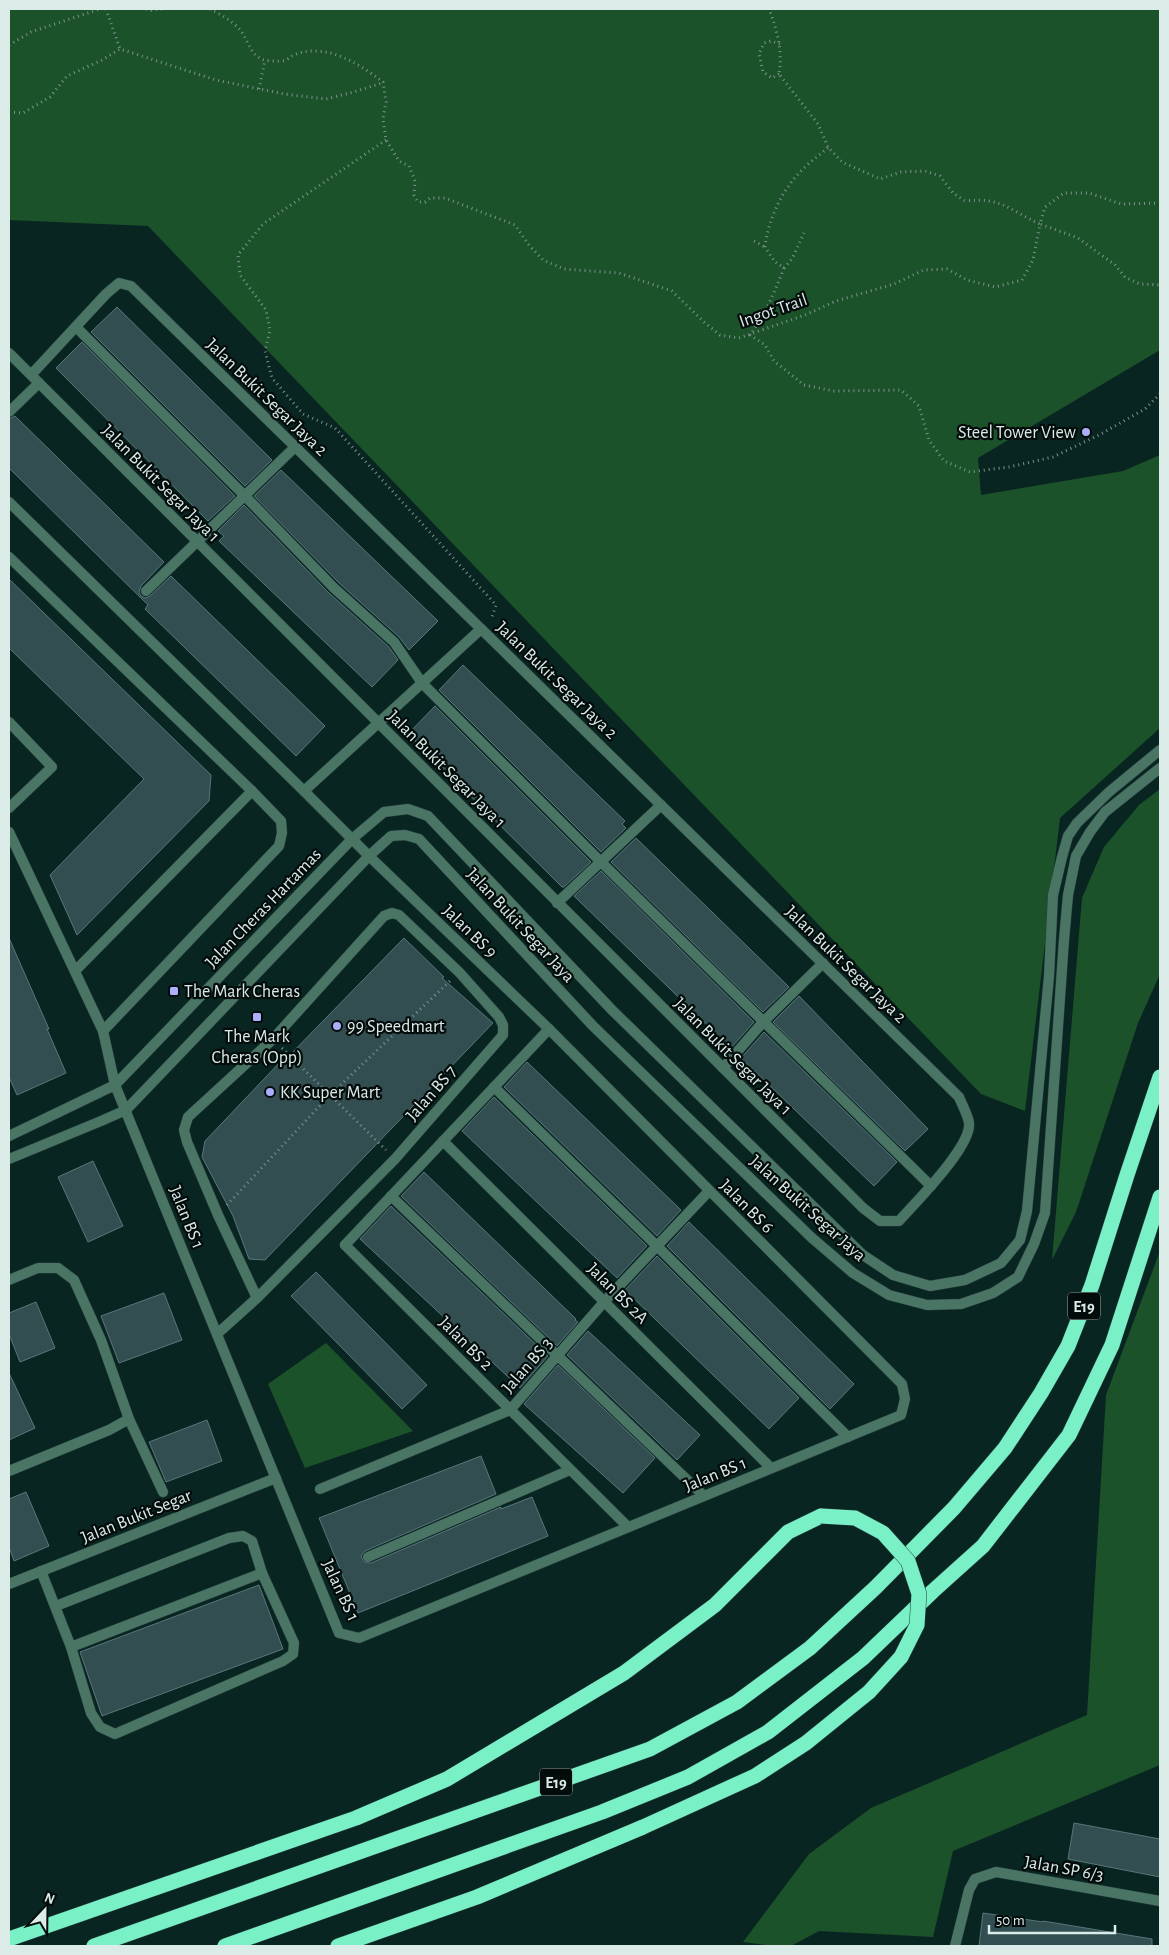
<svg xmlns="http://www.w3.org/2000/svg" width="1169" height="1955" viewBox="0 0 1169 1955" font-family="'Alegreya Sans',sans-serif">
<rect width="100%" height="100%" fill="#092522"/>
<g fill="#1c5229">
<polygon points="9,9 1160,9 1160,350 978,458 981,495 1123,471 1160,455 1160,728 1060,818 1025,1111 981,1094 148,226 9,220"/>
<polygon points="1160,789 1160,974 1138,1023 1076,1212 1052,1260 1082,898 1104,847 1139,805"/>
<polygon points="1160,1251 1160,1765 953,1851 933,1937 819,1931 791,1946 774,1946 743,1942 809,1854 871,1808 1087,1715 1106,1395"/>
<polygon points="326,1343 413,1431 305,1468 268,1384"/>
</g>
<g fill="#324e51" stroke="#59767a">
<polygon points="117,307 272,460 245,486 91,332"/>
<polygon points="82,342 235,496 208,521 56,368"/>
<polygon points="15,416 164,562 141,586 139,592 141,596 145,598 150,596 171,576 325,726 296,756 145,609 148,605 9,468 9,419"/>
<polygon points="281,470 438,621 409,650 399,637 339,583 254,496"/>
<polygon points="244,505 329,593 389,647 398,660 372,687 219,541 224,536 218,531"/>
<polygon points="9,579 211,775 209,801 77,935 50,875 144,779 9,648"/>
<polygon points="463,665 625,821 622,824 626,828 601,852 439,690"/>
<polygon points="435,706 591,862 564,887 562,887 551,876 408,734"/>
<polygon points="636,838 789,987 763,1012 611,862"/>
<polygon points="601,871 754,1022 731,1048 574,896"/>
<polygon points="9,938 49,1029 47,1029 66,1073 17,1095 9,1077"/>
<polygon points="404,938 444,977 442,978 493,1023 265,1260 249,1259 233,1216 202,1157 205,1141 283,1059 285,1060"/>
<polygon points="799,996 928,1129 905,1151 773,1022"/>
<polygon points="764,1032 897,1162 874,1186 741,1058"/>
<polygon points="527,1062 681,1210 657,1236 504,1087"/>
<polygon points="494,1097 647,1246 617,1278 462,1131"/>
<polygon points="93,1161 123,1226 88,1242 58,1177"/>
<polygon points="424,1172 576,1319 575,1320 578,1322 557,1346 401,1196"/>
<polygon points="391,1206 548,1356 520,1388 360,1239"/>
<polygon points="689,1222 854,1384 830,1409 667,1246"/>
<polygon points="657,1256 799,1398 769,1429 625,1290"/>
<polygon points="316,1272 427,1385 402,1409 291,1296"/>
<polygon points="164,1293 182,1340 119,1363 101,1316"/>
<polygon points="36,1302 55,1348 20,1362 9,1334 9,1313"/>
<polygon points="588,1331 700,1435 677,1460 567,1355"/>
<polygon points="558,1365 655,1458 623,1493 524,1404"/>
<polygon points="9,1373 35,1428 9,1440"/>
<polygon points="207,1420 222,1461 166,1482 149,1442"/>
<polygon points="481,1456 496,1494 365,1551 361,1556 364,1562 371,1563 501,1507 501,1509 532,1497 548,1536 358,1613 319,1518"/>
<polygon points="26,1492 49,1546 14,1561 9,1547 9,1499"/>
<polygon points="259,1585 283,1649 102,1716 80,1652"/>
<polygon points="1074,1823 1160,1839 1160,1877 1068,1859"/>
<polygon points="983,1913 1043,1922 1043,1921 1152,1939 1152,1946 979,1946"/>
</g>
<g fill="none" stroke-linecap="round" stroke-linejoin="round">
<defs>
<g id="service">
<polyline points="76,327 245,496 334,588 394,642 422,683 601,862 931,1186"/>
<polyline points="9,412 39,383"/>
<polyline points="9,502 304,791"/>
<polyline points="9,557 252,791"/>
<polyline points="146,591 295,447"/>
<polyline points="9,722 52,767 9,808"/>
<polyline points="9,832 103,1031 115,1085"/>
<polyline points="557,903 661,805"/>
<polyline points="75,971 252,791 281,821 282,833 279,846 103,1031"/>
<polyline points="723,1068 763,1022 823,963"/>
<polyline points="494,1087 657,1246 848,1437"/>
<polyline points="391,1196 704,1496"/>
<polyline points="345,1245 549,1029 369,856"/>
<polyline points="217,1334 257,1298 395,1159 503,1035 503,1025 499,1017 459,972 399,915 392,913 384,916 273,1039 188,1117 184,1130 187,1142 218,1215 257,1298"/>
<polyline points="510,1410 604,1302 709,1191"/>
<polyline points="129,1419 163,1492"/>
<polyline points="368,1557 570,1470"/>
<polyline points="41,1571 71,1647 91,1713 100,1727 115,1734 283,1661 293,1654 294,1643 262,1573 252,1541 243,1536 229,1538 56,1606"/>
<polyline points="71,1647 262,1573"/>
</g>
<g id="minor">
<path d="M 9,353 L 39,383 C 313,658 588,933 863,1208 L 880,1221 L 899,1221 C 915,1203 972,1146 969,1123 C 968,1115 962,1105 959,1097 L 131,286 L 119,283 L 106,294 L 31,375"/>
<polyline points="369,856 304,791 481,629"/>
<polyline points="115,1085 339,1633 359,1638 901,1415 905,1399 902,1384 549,1029"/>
<polyline points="443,1141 771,1468"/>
<polyline points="345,1245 628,1527"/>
<polyline points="9,1280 38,1268 58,1268 74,1280 101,1340 129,1419 109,1430 9,1471"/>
<polyline points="320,1489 510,1410"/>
<polyline points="9,1584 276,1478"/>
<polyline points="955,1946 969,1890 975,1879 996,1872 1160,1901"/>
</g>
<g id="tertiary">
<polyline points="9,1136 115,1085 352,839 384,812 408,809 428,816 612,1010 863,1255 893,1275 930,1286 965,1280 1001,1263 1020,1240 1027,1211 1049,976 1053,895 1062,857 1068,836 1077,823 1109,792 1160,750"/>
<polyline points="9,1159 101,1121 126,1110 369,856 391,836 405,835 419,839 593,1026 812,1238 853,1273 889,1295 927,1305 961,1304 993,1293 1018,1277 1034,1244 1045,1213 1064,940 1068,895 1076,856 1090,832 1105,812 1160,768"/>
</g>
<g id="motorway">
<polyline points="9,1939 356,1818 447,1779 624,1673 715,1605 788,1532 821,1516"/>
<polyline points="94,1946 650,1749 737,1702 810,1648 876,1587 954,1508 1005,1448 1041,1393 1068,1346 1092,1285 1127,1175 1160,1077"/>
<polyline points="225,1946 602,1812 688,1777 768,1732 863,1658 933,1591 983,1546 1069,1435 1112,1345 1160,1197"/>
<polyline points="338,1946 477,1897 643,1827"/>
</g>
</defs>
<use href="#service" stroke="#26413e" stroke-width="11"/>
<use href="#minor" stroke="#26413e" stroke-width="11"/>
<use href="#tertiary" stroke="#26413e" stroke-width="11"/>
<use href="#motorway" stroke="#26413e" stroke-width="16"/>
<g stroke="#7c928f" stroke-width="3" stroke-dasharray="1 4" stroke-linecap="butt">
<polyline points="106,9 120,49"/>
<polyline points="146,9 151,10 163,9"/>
<path d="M 210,9 C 220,14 234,22 241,31 C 248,41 251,56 264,60 C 270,61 281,62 286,60 C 290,58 292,55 296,54 C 328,43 359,64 383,82 L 386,102 L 383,119 L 386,140 L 399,161 L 409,166 L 415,181 L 414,195 L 418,202 L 425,202 L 430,198 L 445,198 L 515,225 L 528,244 L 543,260 L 564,269 L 619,273 L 672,291 L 704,322 L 720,335 L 739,338 L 805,315 L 836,301 L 894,284 L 924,270 L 947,269 L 967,280 L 995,287 L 1022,280 L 1033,260 L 1040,224 C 1009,210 1002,197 965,201 L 953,193 L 940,176 L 925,171 L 901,172 L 880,179 L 842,162 L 828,147 L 818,124 L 779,74 C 783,51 777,30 769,9"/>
<polyline points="9,45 31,32 100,9"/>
<polyline points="779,74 772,78 763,72 759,54 764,43 771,41 780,44"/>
<polyline points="259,89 265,60"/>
<polyline points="9,112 23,113 50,97 67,76 102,60 120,49 216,80 284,94 326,99 354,92 382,83"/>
<polyline points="386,140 263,224 238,255 240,275 266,310 270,330 265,351 272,378 303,414 335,428 496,605 491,620"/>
<path d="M 828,148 C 819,155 810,162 801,171 C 782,190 768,220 765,247 L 775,262 L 784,268 C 775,291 765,315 750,335 L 765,345 L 774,361 L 804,385 L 834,391 L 901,390 L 919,406 L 929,440 L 944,461 L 970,472 L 1009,467 L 1053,457 L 1099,435 L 1145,409 L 1160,394"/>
<polyline points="1160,203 1121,204 1089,193 1064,193 1045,207 1040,224 1078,238 1115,265 1125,277 1140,284 1160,285"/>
<polyline points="754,241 765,247"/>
<polyline points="784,268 792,259 804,233"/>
<polyline points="282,1048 386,1150"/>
<polyline points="227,1205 329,1096 450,981"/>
</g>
<use href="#service" stroke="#4a7564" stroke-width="10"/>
<use href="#minor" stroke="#4a7564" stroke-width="10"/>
<use href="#tertiary" stroke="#4a7564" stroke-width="10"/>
<use href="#motorway" stroke="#7af0c6" stroke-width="15"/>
<defs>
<polyline id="motorway-bridge" points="643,1827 755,1776 806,1743 869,1692 901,1657 917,1625 919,1594 908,1561 883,1533 855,1518 821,1516"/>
</defs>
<use href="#motorway-bridge" stroke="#26413e" stroke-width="16" stroke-linecap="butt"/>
<use href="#motorway-bridge" stroke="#7af0c6" stroke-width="15"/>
</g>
<g fill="#abaffb" stroke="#030c0b" stroke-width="2">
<circle cx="1086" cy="432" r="5"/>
<rect x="169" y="986" width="10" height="10" rx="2.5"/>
<rect x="252" y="1012" width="10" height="10" rx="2.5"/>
<circle cx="337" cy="1026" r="5"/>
<circle cx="270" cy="1092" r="5"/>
</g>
<g text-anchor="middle" stroke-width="4.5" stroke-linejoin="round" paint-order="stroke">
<g fill="#030c0b" stroke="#9aa8a6" stroke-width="1">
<rect x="1068" y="1292.5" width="32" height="27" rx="4"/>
<rect x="540" y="1768.5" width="32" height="27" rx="4"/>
</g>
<g font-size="16" font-weight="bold" fill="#dbebe8">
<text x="1084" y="1312">E19</text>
<text x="556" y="1788">E19</text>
</g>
<g font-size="18" fill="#dbebe8" stroke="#030c0b">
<text transform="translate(773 310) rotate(-19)" y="6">Ingot Trail</text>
<text transform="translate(267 397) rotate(44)" y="6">Jalan Bukit Segar Jaya 2</text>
<text transform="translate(161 483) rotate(45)" y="6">Jalan Bukit Segar Jaya 1</text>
<text transform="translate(557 680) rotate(44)" y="6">Jalan Bukit Segar Jaya 2</text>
<text transform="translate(447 769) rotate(45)" y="6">Jalan Bukit Segar Jaya 1</text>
<text transform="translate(263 908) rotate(-46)" y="6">Jalan Cheras Hartamas</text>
<text transform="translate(521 925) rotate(47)" y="6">Jalan Bukit Segar Jaya</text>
<text transform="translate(470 931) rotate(44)" y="6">Jalan BS 9</text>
<text transform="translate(846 964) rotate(44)" y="6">Jalan Bukit Segar Jaya 2</text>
<text transform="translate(733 1056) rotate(45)" y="6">Jalan Bukit Segar Jaya 1</text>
<text transform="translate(431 1093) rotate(-49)" y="6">Jalan BS 7</text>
<text transform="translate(747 1206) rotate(45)" y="6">Jalan BS 6</text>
<text transform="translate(808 1208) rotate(42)" y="6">Jalan Bukit Segar Jaya</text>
<text transform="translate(187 1217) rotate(68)" y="6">Jalan BS 1</text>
<text transform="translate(618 1293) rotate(45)" y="6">Jalan BS 2A</text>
<text transform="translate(466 1343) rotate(45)" y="6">Jalan BS 2</text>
<text transform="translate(527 1365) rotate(-49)" y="6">Jalan BS 3</text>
<text transform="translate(715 1474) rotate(-22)" y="6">Jalan BS 1</text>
<text transform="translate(136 1516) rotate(-22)" y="6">Jalan Bukit Segar</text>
<text transform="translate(341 1590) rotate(65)" y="6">Jalan BS 1</text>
<text transform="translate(1064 1868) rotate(10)" y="6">Jalan SP 6/3</text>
</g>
<g font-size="18" fill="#dbebe8" stroke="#030c0b" text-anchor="start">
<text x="1076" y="438" text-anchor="end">Steel Tower View</text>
<text x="184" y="997">The Mark Cheras</text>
<text x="347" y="1032">99 Speedmart</text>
<text x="257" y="1042" text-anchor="middle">The Mark<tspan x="257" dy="21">Cheras (Opp)</tspan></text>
<text x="280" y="1098">KK Super Mart</text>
</g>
</g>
<rect width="1169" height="1955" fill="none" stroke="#dbebe8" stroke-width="20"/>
<g transform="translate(45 1910) rotate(22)" stroke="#030c0b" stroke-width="4" paint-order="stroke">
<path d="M0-4L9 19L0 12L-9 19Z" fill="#dbebe8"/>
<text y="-8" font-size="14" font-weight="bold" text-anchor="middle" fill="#dbebe8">N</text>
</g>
<path d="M989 1925v8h126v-8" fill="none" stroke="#dbebe8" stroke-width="2.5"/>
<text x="996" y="1925" font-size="15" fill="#dbebe8" stroke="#030c0b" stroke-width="4" paint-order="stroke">50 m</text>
</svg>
